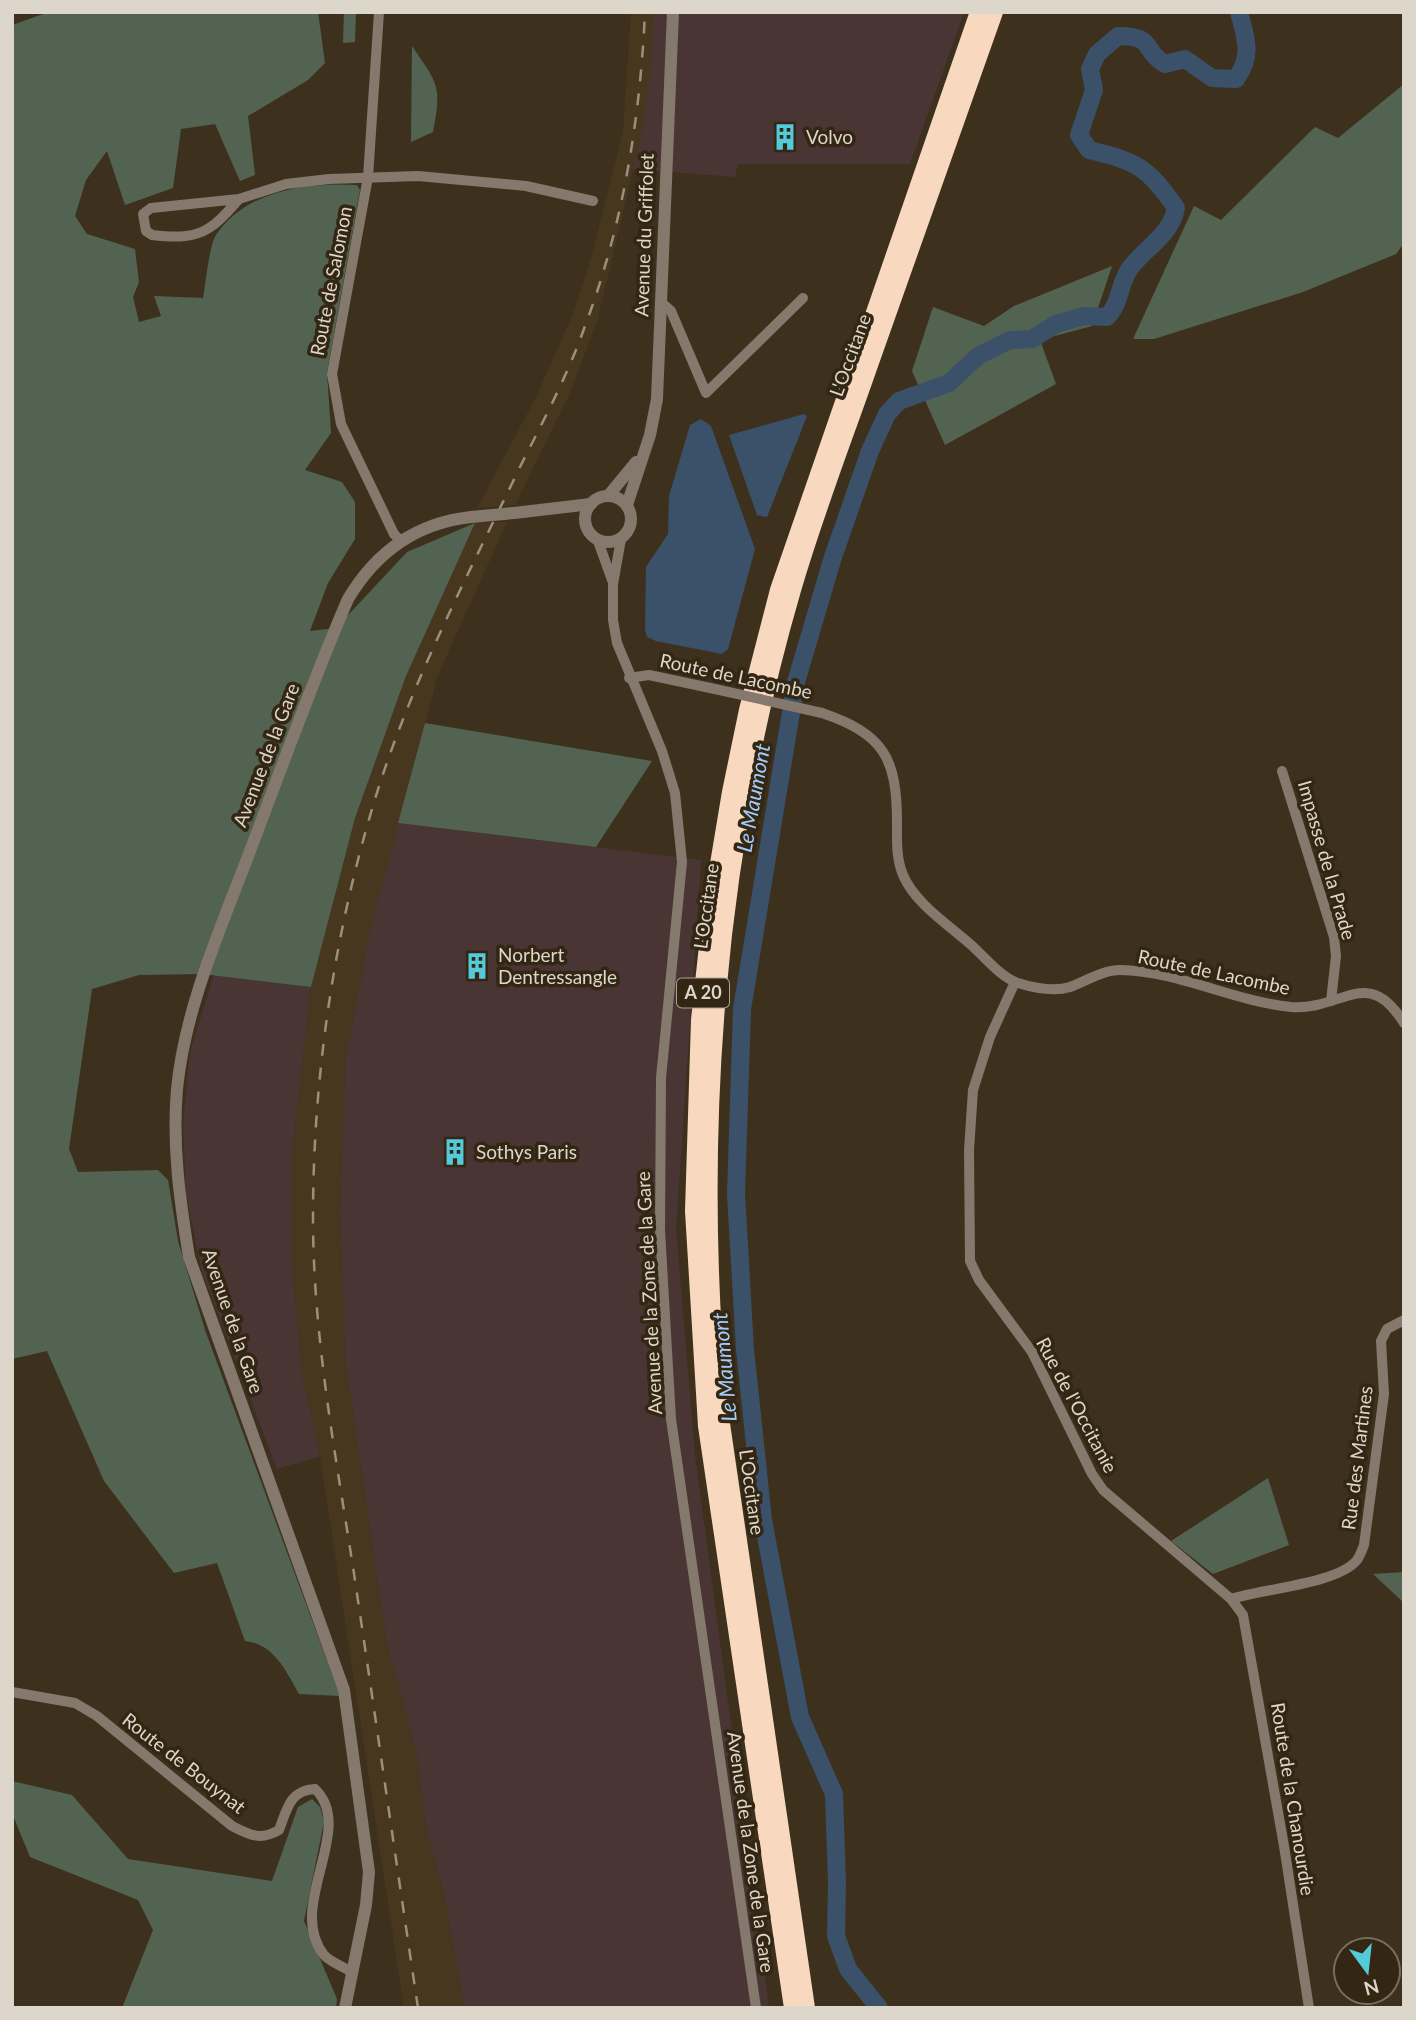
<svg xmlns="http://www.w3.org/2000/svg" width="1416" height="2020" viewBox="0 0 1416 2020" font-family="Lato,sans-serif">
<rect width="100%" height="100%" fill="#3d311e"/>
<g fill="#4a3535">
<polygon points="654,12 964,12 910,164 738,164 735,177 632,169 642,131"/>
<polygon points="398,823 701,860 676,1229 695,1456 769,2008 464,2008 445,1899 427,1833 417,1757 386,1639 345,1359 340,1211 345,1062 369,935"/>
<polygon points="214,975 311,987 292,1155 292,1265 302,1373 320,1456 277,1469 202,1272 186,1194 183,1125 190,1052"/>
</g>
<g fill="#47371e">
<polygon points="631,12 654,12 651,67 642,131 598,318 570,393 515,505 477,508 535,399 573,314 591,258 623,133"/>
<polygon points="507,522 438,675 369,935 345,1062 340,1211 345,1359 386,1639 417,1757 427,1833 445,1899 464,2008 404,2008 320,1456 302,1373 292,1265 292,1155 311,987 355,818 406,676 475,523"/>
</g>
<g fill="#526451">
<path d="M 49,12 L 318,12 L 325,63 L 308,80 L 248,116 L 255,175 L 240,181 L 215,124 L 181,129 L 173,188 L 125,205 L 107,151 L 86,180 L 75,216 L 87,234 L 135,249 L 139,282 L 133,297 L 139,322 L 161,316 L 154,296 L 203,298 C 206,282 209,246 216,235 C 246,190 308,182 357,185 L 360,190 L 327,372 L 331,433 L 305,470 L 342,482 L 355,502 L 355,539 L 328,583 L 310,631 L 336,628 L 407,552 L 475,523 L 406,676 L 355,818 L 311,987 L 202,974 L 139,975 L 92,989 L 69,1149 L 78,1172 L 158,1170 L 168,1180 L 178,1241 L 205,1330 L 340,1696 L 299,1694 C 286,1671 274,1644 245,1641 L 217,1563 L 174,1573 L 104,1481 L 47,1351 L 12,1359 L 12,25 Z"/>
<polygon points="344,12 356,12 355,42 343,43"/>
<path d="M 412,46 C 438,84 442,86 433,132 L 411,142 Z"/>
<polygon points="1404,84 1404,243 1396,254 1303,292 1154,339 1133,339 1194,206 1221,220 1315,127 1338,138"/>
<polygon points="1112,266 1092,326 1040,340 1056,384 945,445 912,371 933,307 984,326 1014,306"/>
<polygon points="425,723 652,761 596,847 398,823"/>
<polygon points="1268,1478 1289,1545 1213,1574 1171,1541"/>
<polygon points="1404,1572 1404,1603 1373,1574"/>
<polygon points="12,1781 72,1795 128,1859 272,1881 298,1807 312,1799 320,1807 324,1822 304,1921 337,1999 336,2008 122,2008 153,1930 138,1900 30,1857 12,1813"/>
</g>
<g fill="#3b516a">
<polygon points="804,414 807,416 767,517 757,515 729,435"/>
<polygon points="701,419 711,426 755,549 728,649 722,654 656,641 647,637 645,629 646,567 668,534 669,496 690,425"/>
</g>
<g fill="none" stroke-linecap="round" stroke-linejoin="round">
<path stroke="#3b516a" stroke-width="18" d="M 879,2008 L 848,1969 L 836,1936 L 837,1883 L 834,1794 L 800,1717 L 763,1520 L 745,1349 L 736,1194 L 742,1009 L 796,682 L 833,557 L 870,451 L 887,414 L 899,401 L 949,383 L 978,356 L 1010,340 L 1032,339 L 1056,324 L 1084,316 L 1107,317 C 1121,303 1119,283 1130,268 C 1146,247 1171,235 1176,208 C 1148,167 1136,161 1089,150 L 1079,135 L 1094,90 L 1090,69 L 1097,54 L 1118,36 C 1156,36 1141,50 1165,64 L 1185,59 L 1212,78 L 1236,79 C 1253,55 1246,39 1239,12"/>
<g stroke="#85796e" stroke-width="10">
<polyline points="379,12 368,177 332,374 341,424 394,534 401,541"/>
<path d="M 239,199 C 209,234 198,240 152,235 L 146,231 L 143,214 L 151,208 L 239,199 L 286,184 L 329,179 L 418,176 L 526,186 L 593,201"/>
<polyline points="661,302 671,311 706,393 803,298"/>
<polyline points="621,539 613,584 613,620 617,643 662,751 675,793 682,862 661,1078 660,1230 671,1419 756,2008"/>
<polyline points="598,541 612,580"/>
<polyline points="629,678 649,675 715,689"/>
<path d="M 822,713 C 884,734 897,758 897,823 C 897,841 896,858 903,875 C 915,903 947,924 969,943 C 983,955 1001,978 1018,983 C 1034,988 1054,992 1070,987 C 1086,981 1103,970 1120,970 C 1178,971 1233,1001 1291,1007 C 1342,1011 1367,964 1404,1023"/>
<polyline points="1282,771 1334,937 1336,956 1331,1001"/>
<polyline points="1015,982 990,1037 973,1090 969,1150 970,1261 979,1280 1032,1352 1092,1474 1103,1490 1231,1599 1243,1615 1284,1846 1309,2008"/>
<path d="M 1231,1599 C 1261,1589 1338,1584 1357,1560 C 1360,1556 1362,1550 1364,1545 L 1384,1394 L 1381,1341 L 1387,1329 L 1404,1320"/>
<path d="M 12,1692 L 75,1703 L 97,1716 L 232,1826 C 250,1835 260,1841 279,1830 C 287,1809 290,1790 315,1789 C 357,1829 285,1906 324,1955 C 330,1962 344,1967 352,1972"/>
</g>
<g stroke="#85796e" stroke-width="12">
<circle cx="608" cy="519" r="23"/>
<polyline points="608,496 636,462"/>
<polyline points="627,505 650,435 657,399 673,12"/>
<polyline points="514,513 591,504"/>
<path d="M 345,2008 L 366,1905 L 369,1872 L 344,1690 L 189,1257 C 180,1201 172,1146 177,1089 C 185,1007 221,928 250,851 C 282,767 312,682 348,599 C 376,552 416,523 471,517"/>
</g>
<g stroke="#f8d8be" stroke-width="18">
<polyline points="793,2008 707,1426 694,1211 700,1020 713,900 731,792 748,710 779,590 979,12"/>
<path d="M 806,2008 L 718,1403 C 694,1130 715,854 792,590 C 814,514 843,440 869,365 C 911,248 952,130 994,12"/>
</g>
<path stroke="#999081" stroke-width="2.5" stroke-dasharray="12 12" stroke-linecap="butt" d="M 418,2008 C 396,1861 375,1714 353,1567 C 335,1452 313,1335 313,1218 C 313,1079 333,941 372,809 C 407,690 466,579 520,467 C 543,421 568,375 585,326 C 623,225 640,120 645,12"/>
<polyline stroke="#85796e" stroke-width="10" points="715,689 822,713"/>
<polyline stroke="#85796e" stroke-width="12" points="471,517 514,513"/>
</g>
<defs>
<symbol id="building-bare" viewBox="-9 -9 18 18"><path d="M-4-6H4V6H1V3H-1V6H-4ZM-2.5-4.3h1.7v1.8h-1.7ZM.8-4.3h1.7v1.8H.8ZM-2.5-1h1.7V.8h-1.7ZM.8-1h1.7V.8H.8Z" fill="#53cbdb" stroke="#332714" stroke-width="2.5" paint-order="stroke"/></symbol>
</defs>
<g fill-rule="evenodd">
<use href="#building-bare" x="766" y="118" width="38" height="38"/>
<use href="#building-bare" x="458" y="947" width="38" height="38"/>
<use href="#building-bare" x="436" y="1133" width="38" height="38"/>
</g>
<g text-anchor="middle" stroke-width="7" stroke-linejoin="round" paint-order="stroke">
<rect fill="#332714" stroke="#aaa293" stroke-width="2" x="677" y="978.5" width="52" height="29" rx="5"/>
<g font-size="18" font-weight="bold" fill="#ddd6ca">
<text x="703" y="999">A 20</text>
</g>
<g font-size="19" fill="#ddd6ca" stroke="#332714" text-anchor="start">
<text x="806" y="144">Volvo</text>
<text x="498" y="962">Norbert<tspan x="498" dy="22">Dentressangle</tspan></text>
<text x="476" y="1159">Sothys Paris</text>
</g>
<g font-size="19" fill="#ddd6ca" stroke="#332714">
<text transform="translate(644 235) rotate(-88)" y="7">Avenue du Griffolet</text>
<text transform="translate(331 281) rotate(-79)" y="7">Route de Salomon</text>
<text transform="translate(850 355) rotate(-70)" y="7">L'Occitane</text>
<text transform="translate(736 676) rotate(12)" y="7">Route de Lacombe</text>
<text transform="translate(266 755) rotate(-69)" y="7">Avenue de la Gare</text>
<text transform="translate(1327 860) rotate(74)" y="7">Impasse de la Prade</text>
<text transform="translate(706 906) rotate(-82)" y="7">L'Occitane</text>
<text transform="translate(1214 972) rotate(12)" y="7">Route de Lacombe</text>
<text transform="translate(649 1293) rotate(-93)" y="7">Avenue de la Zone de la Gare</text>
<text transform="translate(233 1321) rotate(71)" y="7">Avenue de la Gare</text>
<text transform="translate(1077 1405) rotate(62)" y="7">Rue de l'Occitanie</text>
<text transform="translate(1357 1458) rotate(-83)" y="7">Rue des Martines</text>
<text transform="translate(752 1492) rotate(82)" y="7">L'Occitane</text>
<text transform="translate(184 1763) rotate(38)" y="7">Route de Bouynat</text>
<text transform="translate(1293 1799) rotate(81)" y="7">Route de la Chanourdie</text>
<text transform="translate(751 1852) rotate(82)" y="7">Avenue de la Zone de la Gare</text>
</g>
<g font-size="21" font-style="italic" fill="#a2cdfb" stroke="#332714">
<text transform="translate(754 798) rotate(-80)" y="7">Le Maumont</text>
<text transform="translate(725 1367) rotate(-95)" y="7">Le Maumont</text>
</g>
</g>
<rect width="1416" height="2020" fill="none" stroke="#ddd6ca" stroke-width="28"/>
<g transform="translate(1367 1971) rotate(165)"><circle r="33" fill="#332714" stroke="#776d5d" stroke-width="2"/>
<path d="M0-5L12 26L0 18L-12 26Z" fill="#53cbdb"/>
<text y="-10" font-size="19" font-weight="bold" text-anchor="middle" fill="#ddd6ca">N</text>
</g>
</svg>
